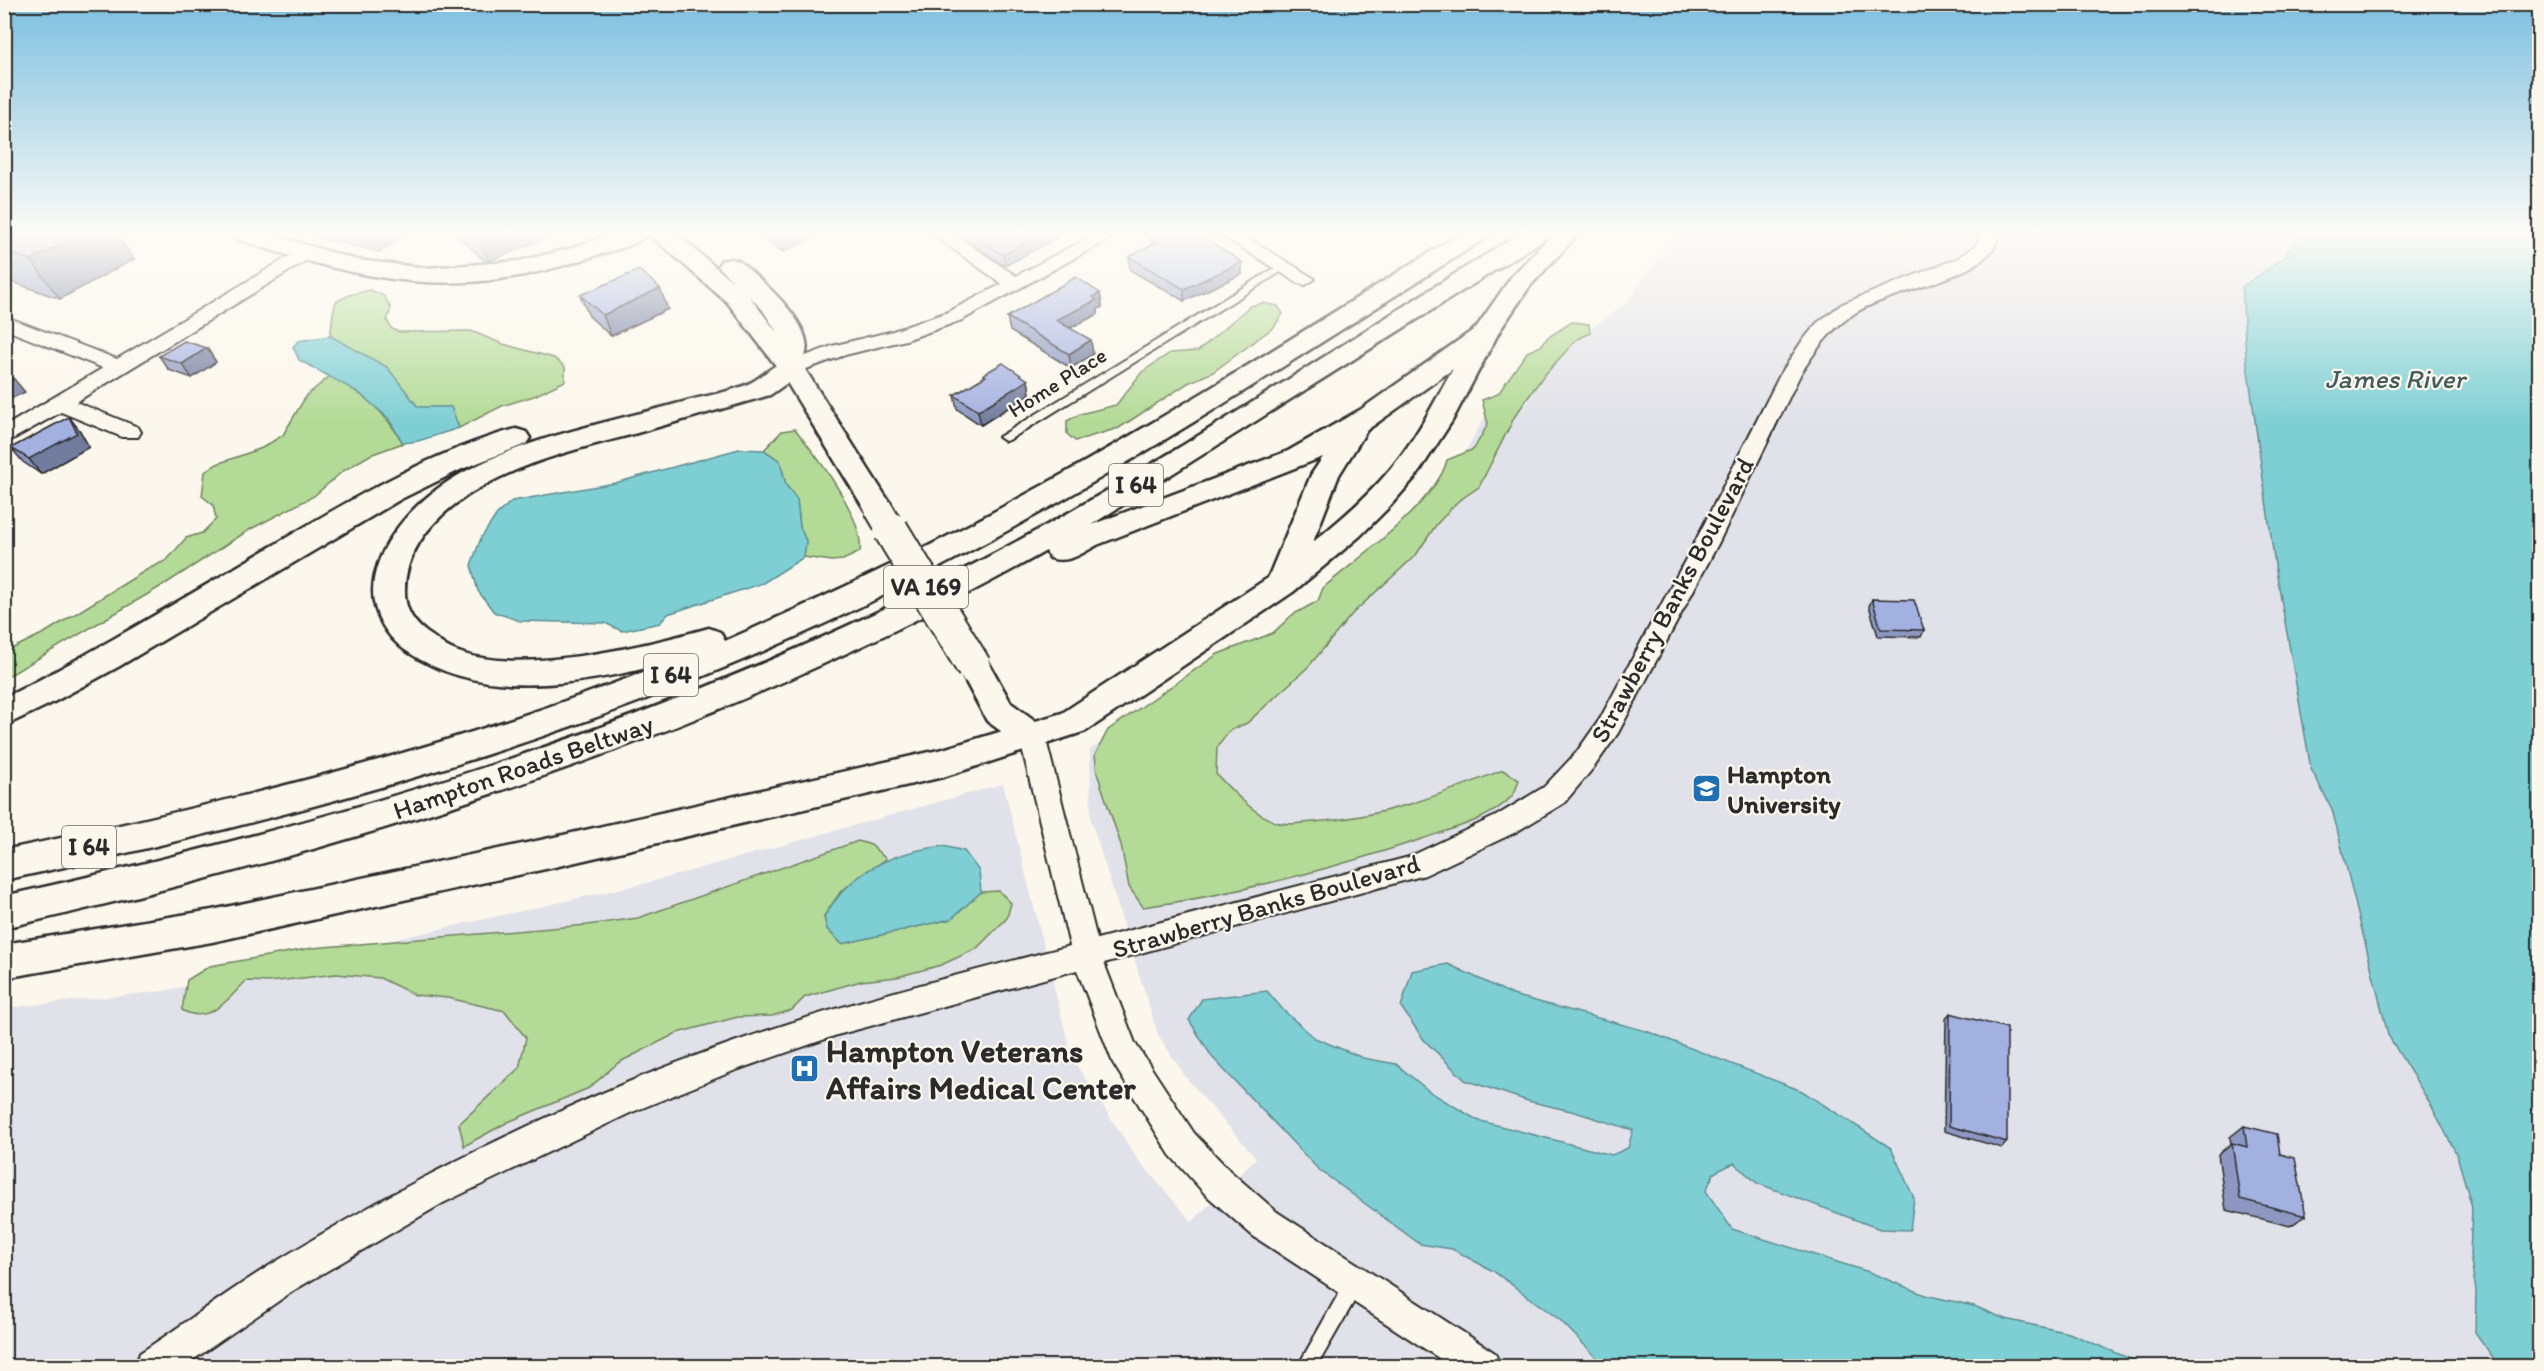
<svg xmlns="http://www.w3.org/2000/svg" width="2544" height="1371" viewBox="0 0 2544 1371" font-family="Itim,sans-serif">
<rect width="100%" height="100%" fill="#fbf7ec"/>
<filter id="ink" filterUnits="userSpaceOnUse"><feTurbulence type="fractalNoise" baseFrequency=".0167" numOctaves="2"/><feDisplacementMap in="SourceGraphic" scale="12" xChannelSelector="R" yChannelSelector="G"/><feConvolveMatrix kernelMatrix="1 2 1 2 8 2 1 2 1" color-interpolation-filters="sRGB"/></filter>
<g filter="url(#ink)">
<polygon fill="#e1e2e9" points="1675,233 2295,233 2297,241 2287,251 2286,256 2242,288 2246,356 2275,565 2311,769 2332,809 2431,1105 2457,1155 2472,1207 2470,1255 2476,1291 2475,1332 2499,1366 2147,1366 2069,1333 2005,1319 1974,1306 1925,1295 1869,1272 1732,1229 1706,1191 1714,1173 1734,1163 1757,1183 1880,1229 1646,1031 1513,995 1448,964 1528,1101 1575,1112 1633,1130 1628,1148 1613,1155 1477,1120 1430,1092 1396,1064 1363,1058 1315,1038 1284,1011 1267,991 1203,999 1420,1244 1452,1249 1493,1271 1560,1320 1605,1366 5,1366 5,1008 164,991 650,882 1003,784 1072,1058 1136,1157 1192,1222 1256,1158 1187,1079 1158,1035 1091,820 1090,750 1237,656 1355,573 1457,466 1498,394 1627,303"/>
<g fill="#b3da96" stroke="#6f8260" stroke-width="1.5">
<path d="M 370,290 L 384,296 L 391,308 L 387,321 L 392,329 L 399,332 L 471,331 L 503,344 L 554,358 L 565,367 L 565,381 L 534,396 L 502,406 L 459,428 L 451,407 L 418,407 L 387,367 L 330,336 C 333,323 331,315 336,302 L 349,295 Z"/>
<polygon points="1263,303 1278,306 1283,314 1274,327 1213,372 1188,383 1119,428 1075,441 1067,434 1067,421 1080,414 1116,405 1142,372 1170,353 1198,351 1250,306"/>
<path d="M 1572,322 L 1589,324 L 1590,333 L 1576,340 L 1541,379 L 1515,416 L 1479,487 L 1457,502 L 1436,525 L 1416,555 L 1353,613 L 1309,666 L 1247,723 L 1229,731 L 1217,748 L 1216,774 C 1233,791 1250,811 1273,821 C 1283,826 1302,823 1314,822 C 1385,817 1437,796 1503,770 L 1519,780 C 1517,785 1516,792 1512,796 C 1491,820 1450,829 1422,839 C 1330,869 1239,894 1143,907 L 1129,887 L 1121,845 L 1097,773 L 1095,755 L 1108,730 L 1218,654 L 1273,633 L 1292,615 L 1318,601 L 1323,588 C 1357,559 1437,502 1447,460 L 1474,449 L 1488,424 L 1482,400 L 1498,394 L 1527,352 L 1541,346 L 1547,338 Z"/>
<path d="M 330,376 C 365,395 383,409 403,443 L 370,455 L 343,471 L 314,496 L 249,530 L 165,584 L 5,678 L 5,652 L 46,632 L 148,569 L 167,560 L 186,538 L 202,533 L 216,519 L 213,505 L 202,496 L 205,472 L 217,464 L 262,448 L 283,435 L 306,396 Z"/>
<path d="M 795,429 C 816,455 865,518 860,552 L 843,560 L 832,561 L 804,557 L 806,541 L 800,527 L 797,500 L 786,485 L 780,461 L 764,450 L 782,431 Z"/>
<path d="M 858,841 L 871,845 L 886,859 L 841,891 L 824,916 L 827,929 L 842,944 L 951,919 L 981,892 L 999,891 L 1011,903 L 1007,918 L 976,949 L 941,965 L 897,977 L 861,981 L 805,997 L 792,1010 L 772,1016 L 738,1017 L 677,1033 L 618,1063 L 589,1088 L 508,1122 L 464,1146 L 459,1124 L 519,1068 L 526,1038 L 505,1011 L 448,998 L 415,995 L 380,978 L 336,974 L 269,982 L 246,981 C 229,998 209,1026 182,1010 L 187,980 L 210,966 L 312,948 L 587,925 L 638,918 Z"/>
</g>
<g fill="#7ecfd4" stroke="#5d8d90" stroke-width="1.5">
<polygon points="2295,233 2539,233 2539,1366 2499,1366 2475,1332 2476,1291 2470,1255 2472,1207 2457,1155 2431,1105 2388,1035 2332,809 2311,769 2275,565 2246,356 2242,287 2286,256 2287,251 2297,241"/>
<polygon points="330,336 387,367 418,407 451,407 459,428 418,441 403,443 388,418 358,392 299,360 293,347 298,341"/>
<polygon points="739,449 764,450 780,461 786,485 797,500 800,527 806,541 804,557 763,583 668,614 660,623 622,631 605,623 520,621 494,612 478,591 471,565 481,538 497,514 512,501 615,483"/>
<path d="M 943,846 L 964,851 L 979,871 L 981,892 L 951,919 L 842,944 L 827,929 L 824,917 C 850,871 893,852 943,846 Z"/>
<polygon points="1448,964 1513,995 1646,1031 1802,1091 1891,1148 1914,1198 1910,1230 1880,1229 1757,1183 1734,1163 1714,1173 1706,1191 1732,1229 1869,1272 1925,1295 1974,1306 2005,1319 2069,1333 2147,1366 1605,1366 1560,1320 1493,1271 1452,1249 1420,1244 1318,1169 1212,1057 1189,1020 1202,999 1267,991 1284,1011 1315,1038 1363,1058 1396,1064 1430,1092 1477,1120 1612,1155 1628,1148 1633,1130 1575,1112 1528,1101 1465,1080 1424,1040 1401,1007 1412,971"/>
</g>
<g fill="none" stroke-linecap="round" stroke-linejoin="round">
<defs>
<g id="lane">
<polygon points="1283,263 1288,266 1287,268 1009,440 1005,441 999,437"/>
<polygon points="1355,1275 1362,1277 1364,1284 1317,1366 1298,1366 1348,1277"/>
</g>
<g id="street">
<polygon points="931,233 952,233 1016,276 1097,233 1120,233 962,320 906,340 845,355 798,372 784,372 781,368 784,364 832,346 893,331 948,312 1002,284"/>
<polygon points="1218,233 1240,233 1315,279 1305,285 1298,283"/>
<path d="M 1982,233 L 2000,233 C 1998,238 1996,245 1992,250 C 1970,280 1888,292 1855,313 C 1830,329 1815,351 1800,375 L 1719,542 L 1618,733 L 1594,767 L 1564,803 L 1516,832 L 1425,875 L 1104,963 L 1135,1043 L 1194,1133 L 1230,1171 L 1277,1212 L 1495,1353 L 1500,1366 L 1451,1366 L 1253,1236 L 1206,1195 L 1170,1155 L 1113,1063 L 1077,970 L 837,1035 L 736,1070 L 630,1113 L 443,1203 L 296,1289 L 184,1366 L 135,1366 L 140,1353 C 184,1324 227,1292 272,1264 C 415,1176 576,1097 734,1042 C 844,1003 957,975 1070,946 L 1019,736 L 1023,729 L 1032,726 L 1041,729 L 1045,736 L 1097,939 L 1409,857 L 1496,816 L 1544,787 L 1576,753 L 1600,719 L 1695,542 L 1780,375 L 1800,344 L 1817,323 L 1842,304 L 1958,258 L 1976,245 Z"/>
<polygon points="305,247 312,249 314,253 312,257 76,402 138,427 141,432 138,437 122,437 61,412 4,444 4,427 103,368 4,329 4,316 117,359"/>
</g>
<path id="secondary" d="M 230,233 L 266,233 L 357,260 L 427,268 L 519,261 L 569,249 L 614,233 L 648,233 C 639,246 610,251 594,256 C 457,303 366,282 234,238 Z"/>
<g id="primary">
<path d="M 648,233 L 675,233 L 733,282 L 718,266 L 721,261 L 730,259 L 739,261 C 760,280 826,332 801,363 L 893,508 L 888,515 L 878,518 L 868,515 L 780,371 L 728,303 ZM 749,296 L 762,309 L 779,335 Z"/>
<polygon points="974,655 986,658 1011,703 1044,727 1049,736 1044,745 1032,749 1020,745 987,721 958,667 962,658"/>
</g>
<g id="highway">
<path d="M 1461,233 L 1490,233 L 1486,238 C 1277,370 1069,508 845,614 C 578,741 292,819 4,880 L 4,850 C 230,803 453,748 667,663 C 584,684 483,703 408,652 C 388,639 373,615 373,591 C 374,552 403,516 432,493 C 496,442 609,423 687,401 C 707,395 734,392 752,382 C 763,376 772,366 783,362 C 789,359 794,361 800,362 L 804,368 L 800,374 L 770,395 C 723,408 677,422 630,435 C 570,451 505,466 454,505 C 427,526 404,556 405,592 C 405,612 416,626 432,636 C 438,640 444,646 451,649 C 512,678 645,646 709,628 L 720,632 L 725,641 C 813,602 901,562 986,516 C 1149,430 1305,330 1461,233 Z"/>
<path d="M 1521,233 L 1550,233 L 1546,238 L 1091,525 L 1288,451 L 1360,410 L 1476,328 L 1512,276 L 1554,233 L 1579,233 L 1530,286 L 1500,330 L 1452,421 L 1417,475 L 1390,506 L 1360,536 L 1293,592 L 1086,731 L 943,777 L 550,868 L 212,942 L 4,978 L 4,944 L 212,910 L 550,838 L 943,749 L 1062,713 L 1268,578 L 1311,475 L 1323,457 L 1097,545 C 1081,554 1068,564 1050,558 L 1046,551 C 722,734 366,846 4,928 L 4,896 C 348,820 670,723 984,559 C 1169,462 1343,342 1521,233 ZM 1453,369 C 1435,401 1419,433 1397,461 C 1373,492 1343,518 1313,542 L 1339,475 L 1367,430 Z"/>
<path d="M 516,429 L 526,432 L 530,438 L 526,444 L 462,469 L 401,499 L 118,667 L 50,704 L 4,726 L 4,698 C 97,651 185,597 274,545 C 350,500 430,452 516,429 Z"/>
</g>
</defs>
<use href="#lane" stroke="#2b2b2b" stroke-width="4"/>
<use href="#street" stroke="#2b2b2b" stroke-width="4"/>
<use href="#secondary" stroke="#2b2b2b" stroke-width="5"/>
<use href="#primary" stroke="#2b2b2b" stroke-width="5"/>
<use href="#highway" stroke="#2b2b2b" stroke-width="5"/>
<use href="#lane" fill="#fbf7ec" fill-rule="evenodd"/>
<use href="#street" fill="#fbf7ec" fill-rule="evenodd"/>
<use href="#secondary" fill="#fbf7ec" fill-rule="evenodd"/>
<use href="#primary" fill="#fbf7ec" fill-rule="evenodd"/>
<use href="#highway" fill="#fbf7ec" fill-rule="evenodd"/>
<defs>
<polyline id="primary-bridge-far1" points="878,508 892,532"/>
<polyline id="primary-bridge" points="891,530 974,667"/>
</defs>
<use href="#primary-bridge-far1" stroke="#2b2b2b" stroke-width="31" stroke-linecap="butt"/>
<use href="#primary-bridge" stroke="#2b2b2b" stroke-width="38" stroke-linecap="butt"/>
<use href="#primary-bridge-far1" stroke="#fbf7ec" stroke-width="27"/>
<use href="#primary-bridge" stroke="#fbf7ec" stroke-width="34"/>
</g>
<g fill="#8c98c2" stroke="#2b2b2b" stroke-width="1.5">
<polygon points="4,233 134,259 60,299 4,279"/>
<polygon points="311,233 407,233 380,252 313,236"/>
<polygon points="456,233 558,233 489,261 485,261 458,236"/>
<polygon points="761,233 822,233 783,252 763,239"/>
<polygon points="958,233 1065,233 1005,266 959,235"/>
<polygon points="1151,237 1242,262 1242,274 1184,301 1130,270 1129,257 1152,245"/>
<polygon points="1100,293 1102,307 1098,309 1098,314 1070,328 1093,354 1071,368 1010,331 1007,317"/>
<polygon points="580,295 668,309 611,336 589,316"/>
<polygon points="207,348 216,362 192,378 169,370 159,356"/>
<polygon points="984,374 1028,380 1030,394 981,425 957,409 954,395 984,377"/>
<polygon points="69,417 80,431 89,447 41,474 23,462 11,448"/>
<polygon points="1872,599 1924,630 1921,637 1878,636 1869,606"/>
<polygon points="1950,1013 2007,1142 2002,1148 1944,1131 1946,1019"/>
<polygon points="2244,1126 2280,1154 2306,1216 2290,1226 2226,1210 2218,1154 2231,1144 2230,1137"/>
</g>
<g fill="#727c9e" stroke="#2b2b2b" stroke-width="1.5">
<polygon points="82,233 116,233 134,259 60,299 31,260"/>
<polygon points="370,233 407,233 380,252"/>
<polygon points="476,233 558,233 489,261"/>
<polygon points="778,233 822,233 783,252"/>
<polygon points="1043,233 1065,233 1005,266 1003,255"/>
<polygon points="1242,262 1242,274 1184,301 1184,289"/>
<polygon points="660,288 668,309 611,336 603,315"/>
<polygon points="1100,293 1102,307 1098,309 1098,314 1058,334 1056,320"/>
<polygon points="1091,340 1093,354 1071,368 1069,354"/>
<polygon points="207,348 216,362 192,378 182,364"/>
<polygon points="14,379 25,392 4,402 4,383"/>
<polygon points="1028,380 1030,394 981,425 978,411"/>
<polygon points="69,417 80,431 89,447 41,474 29,459"/>
</g>
<g fill="#a3b1e1" stroke="#2b2b2b" stroke-width="1.5">
<polygon points="4,233 82,233 31,260 4,251"/>
<polygon points="971,233 1043,233 1003,255"/>
<polygon points="1159,233 1197,233 1242,262 1184,289 1129,257 1158,242 1151,237"/>
<polygon points="639,270 660,288 603,315 580,295"/>
<polygon points="1076,277 1100,293 1093,297 1097,300 1056,320 1091,340 1069,354 1007,317"/>
<polygon points="184,341 207,348 182,364 159,356"/>
<polygon points="1003,363 1028,380 978,411 954,395 986,376 984,374"/>
<polygon points="4,372 14,379 4,383"/>
<polygon points="69,417 77,433 29,459 11,448"/>
<polygon points="1872,599 1914,600 1924,630 1881,629"/>
<polygon points="1950,1013 2007,1028 2007,1142 1949,1126"/>
<polygon points="2244,1126 2277,1134 2280,1154 2295,1158 2306,1216 2240,1199 2232,1143 2247,1147"/>
</g>
</g>
<linearGradient id="sky" x2="0" y2="1"><stop stop-color="#7dbfe0"/><stop offset="0.55" stop-color="#fdfbf6"/><stop offset="1" stop-color="#fdfbf6" stop-opacity="0"/></linearGradient>
<rect width="2544" height="425" fill="url(#sky)"/>
<defs>
<symbol id="university-square" viewBox="-11 -11 22 22"><rect x="-9" y="-9" width="18" height="18" rx="4" fill="#1f6fb2" stroke="#fbf7ec"/><path d="M0-5L7-2L0 1L-7-2ZM-4 1L0 2.5L4 1V4Q0 6-4 4Z" fill="#fff"/></symbol>
<symbol id="hospital-square" viewBox="-11 -11 22 22"><rect x="-9" y="-9" width="18" height="18" rx="4" fill="#1f6fb2" stroke="#fbf7ec"/><path d="M-5-5h3v3.5h4V-5h3V5h-3V1.5h-4V5h-3Z" fill="#fff"/></symbol>
</defs>
<g fill-rule="evenodd">
<use href="#university-square" x="1690" y="772" width="33" height="33"/>
<use href="#hospital-square" x="788" y="1052" width="33" height="33"/>
</g>
<g text-anchor="middle" stroke-width="4.5" stroke-linejoin="round" paint-order="stroke">
<g font-size="22" fill="#2b2b2b" stroke="#fbf7ec">
<text transform="translate(1057 382) rotate(-32)" y="8">Home Place</text>
</g>
<g fill="#fbf7ec" stroke="#696865" stroke-width="1.5">
<rect x="1109" y="464" width="54" height="42" rx="4.5"/>
<rect x="884" y="566" width="84" height="42" rx="4.5"/>
<rect x="644" y="654" width="54" height="42" rx="4.5"/>
<rect x="62" y="826" width="54" height="42" rx="4.5"/>
</g>
<g font-size="24" font-weight="bold" fill="#2b2b2b">
<text x="1136" y="493">I 64</text>
<text x="926" y="595">VA 169</text>
<text x="671" y="683">I 64</text>
<text x="89" y="855">I 64</text>
</g>
<g font-size="26" fill="#2b2b2b" stroke="#fbf7ec">
<text transform="translate(1672 600) rotate(-62)" y="9">Strawberry Banks Boulevard</text>
<text transform="translate(523 767) rotate(-19)" y="9">Hampton Roads Beltway</text>
<text transform="translate(1266 906) rotate(-16)" y="9">Strawberry Banks Boulevard</text>
</g>
<g font-size="26" font-weight="bold" fill="#2b2b2b" stroke="#fbf7ec" text-anchor="start">
<text x="1727" y="783">Hampton<tspan x="1727" dy="30">University</tspan></text>
</g>
<g font-size="27" font-style="italic" fill="#445c5e" stroke="#fbf7ec">
<text x="2395" y="388">James River</text>
</g>
<g font-size="32" font-weight="bold" fill="#2b2b2b" stroke="#fbf7ec" text-anchor="start">
<text x="826" y="1062">Hampton Veterans<tspan x="826" dy="37">Affairs Medical Center</tspan></text>
</g>
</g>
<rect width="2544" height="1371" fill="none" stroke="#fbf7ec" stroke-width="24"/>
<rect x="12" y="12" width="2520" height="1347" fill="none" stroke="#2b2b2b" stroke-width="2" filter="url(#ink)"/>
</svg>
